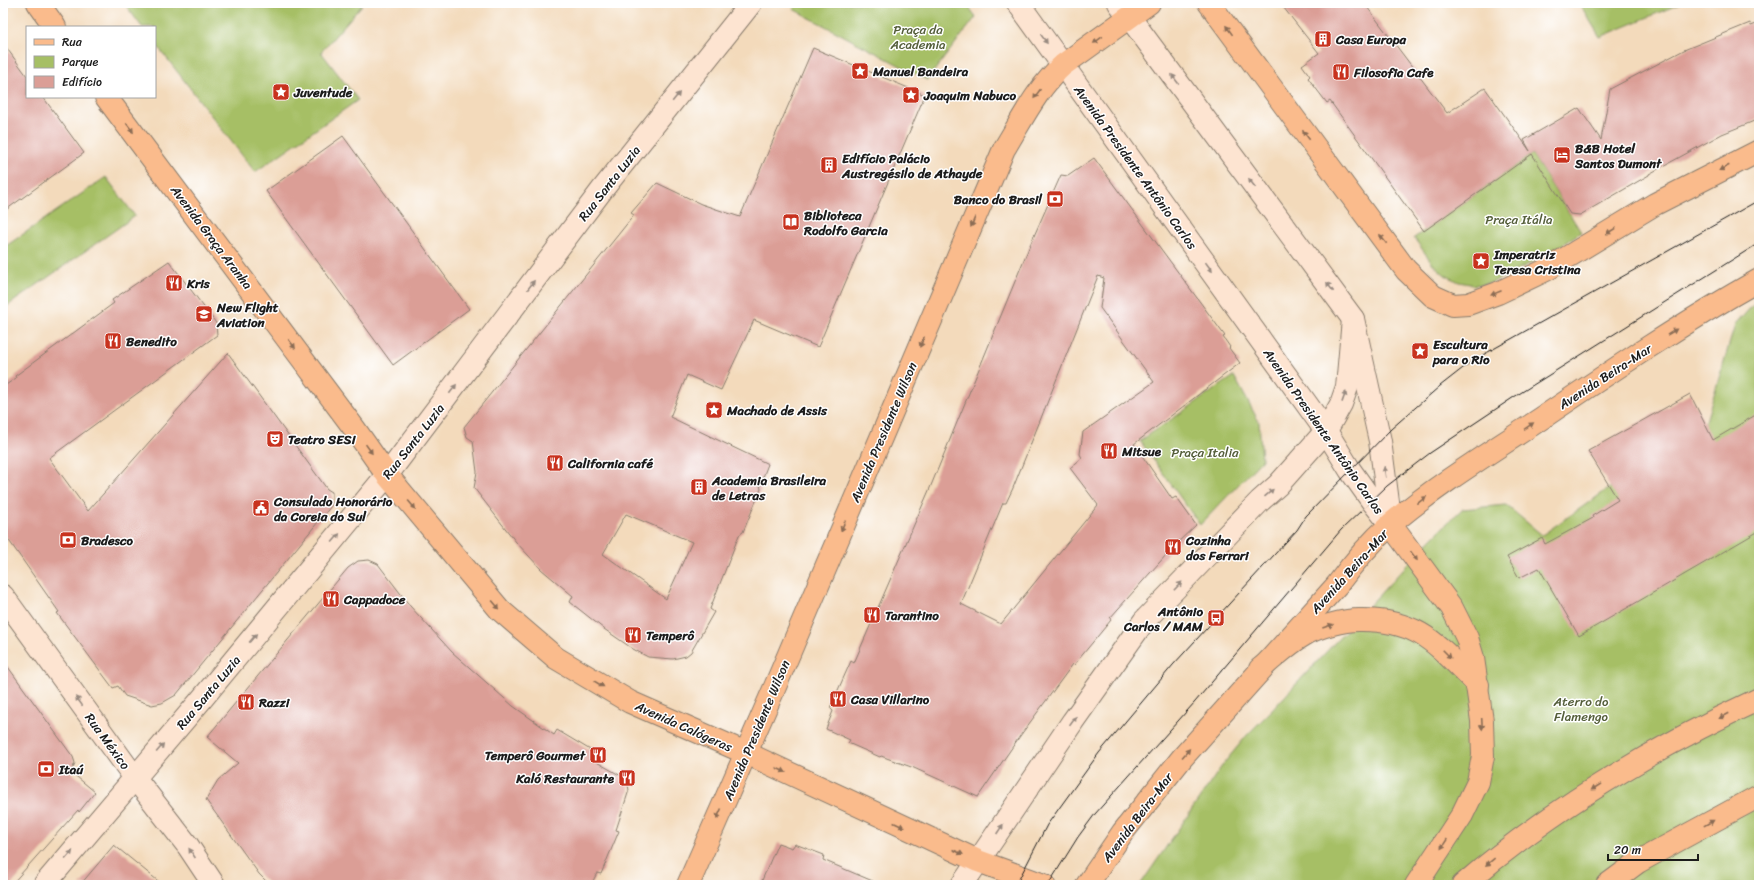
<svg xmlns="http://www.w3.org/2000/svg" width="1762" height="888" viewBox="0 0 1762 888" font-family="Sriracha,sans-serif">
<rect width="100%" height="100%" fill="#fff"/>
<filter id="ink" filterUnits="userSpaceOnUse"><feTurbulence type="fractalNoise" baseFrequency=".025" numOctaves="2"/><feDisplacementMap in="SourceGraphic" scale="8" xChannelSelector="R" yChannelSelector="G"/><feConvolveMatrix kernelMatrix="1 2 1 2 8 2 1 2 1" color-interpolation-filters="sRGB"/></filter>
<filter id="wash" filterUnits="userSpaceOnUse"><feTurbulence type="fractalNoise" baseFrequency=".012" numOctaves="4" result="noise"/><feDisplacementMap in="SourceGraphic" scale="16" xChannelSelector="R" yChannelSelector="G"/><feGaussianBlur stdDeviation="0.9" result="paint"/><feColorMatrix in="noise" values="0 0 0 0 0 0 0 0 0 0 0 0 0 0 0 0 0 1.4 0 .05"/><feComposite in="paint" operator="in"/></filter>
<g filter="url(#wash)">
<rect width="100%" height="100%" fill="#f3dabb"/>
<g fill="#a6bf65" stroke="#616e40">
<polygon points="124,3 361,3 362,5 321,52 358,100 255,172 155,43 155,27 142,27"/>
<polygon points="798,3 966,3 976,17 927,80 793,9"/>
<polygon points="1579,3 1682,3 1600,37"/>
<polygon points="1532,154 1581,232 1545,256 1491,283 1475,285 1459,282 1445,275 1433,264 1414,238"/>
<polygon points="106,177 135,216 3,309 3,248"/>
<polygon points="1759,303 1759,885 1140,885 1224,763 1248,734 1273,709 1433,537 1462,509 1506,505 1542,535 1706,421 1735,325 1752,306"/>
<polygon points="1234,376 1259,422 1262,460 1200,525 1140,441"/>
</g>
<g id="blocks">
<g fill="#db9e96" fill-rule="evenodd">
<polygon points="1280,3 1364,3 1447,113 1485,88 1530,151 1524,140 1579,108 1601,140 1610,89 1684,50 1750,23 1751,26 1759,23 1759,119 1722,134 1649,174 1649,175 1580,215 1570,214 1532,154 1424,231 1330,101 1327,103 1308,78 1310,76 1302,65 1319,53"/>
<polygon points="3,43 27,76 27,97 43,97 84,153 3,212"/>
<path d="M 813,48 L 925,95 L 818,347 L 754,320 L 721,390 L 687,375 L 670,417 L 768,464 L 760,485 L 761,489 L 743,532 L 739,535 L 710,609 L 714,612 L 691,652 L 686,656 L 673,659 L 648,657 L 633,649 L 604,629 L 570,602 L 573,596 L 541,569 L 516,542 L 474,488 L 477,472 L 473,441 L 467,437 L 464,427 L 634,215 L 631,213 L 657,183 L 701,204 L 740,217 ZM 626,514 L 692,542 L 666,599 L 603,554 Z"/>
<polygon points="343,136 469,309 393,365 266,191"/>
<path d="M 1094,158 L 1225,336 L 1223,337 L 1230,347 L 1229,348 L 1240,363 L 1134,444 L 1172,499 L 1176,497 L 1196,525 L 1175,545 L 1110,618 L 1111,620 L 1074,665 L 1073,664 L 1020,736 L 978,797 L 914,768 L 881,756 L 880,757 L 848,743 L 850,740 L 826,729 L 833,711 L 830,708 L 851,661 L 854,663 L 930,488 L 1030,245 L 1061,175 L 1068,176 ZM 1098,276 L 1104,278 L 1100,308 L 1154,382 L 1083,432 L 1080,454 L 1082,458 L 1070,468 L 1098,505 L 1001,624 L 961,604 L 1003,503 L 1006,503 L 1013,488 Z"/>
<polygon points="169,261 216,323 217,335 49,458 88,511 228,353 327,489 332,492 332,505 176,695 162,703 152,705 125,696 118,686 113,688 57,613 59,612 3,532 3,387 16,378 15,376 114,303 112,300"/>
<polygon points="1690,394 1713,440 1759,413 1759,531 1579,636 1539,568 1519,578 1507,557 1542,538 1545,544 1593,518 1592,516 1618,500 1588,451"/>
<polygon points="369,560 378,564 410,606 452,652 513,706 554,735 557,730 597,754 593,760 623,777 627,781 629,790 616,830 619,831 601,874 597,873 591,885 270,885 259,874 206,800 218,780 238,763 207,737 348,568 358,561"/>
<polygon points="3,660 73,757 75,763 71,772 95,792 79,812 78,810 11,885 3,885"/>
<polygon points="778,843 792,848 795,844 824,855 823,860 882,885 760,885"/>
<polygon points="114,845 163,885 80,885"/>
</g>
</g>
</g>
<g filter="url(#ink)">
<use href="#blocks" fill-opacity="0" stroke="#887b6c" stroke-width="1"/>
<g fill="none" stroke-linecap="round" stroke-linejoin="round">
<defs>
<g id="secondary">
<polyline points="1018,3 1326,431 1350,470 1372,501 1391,525"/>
<polyline points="1119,3 1353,319 1380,441 1391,525"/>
<polyline points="3,596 135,778 188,846 214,885"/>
<polyline points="44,885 201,700 387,475 602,190 751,3"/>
<polyline points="962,885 1073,721 1144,621 1260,501 1278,485 1326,431 1341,404 1347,387 1353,319"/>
</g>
<g id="primary">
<polyline points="38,3 55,27"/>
<polyline points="1209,3 1406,270 1433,296 1453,305 1468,304 1498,293 1548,269 1655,204 1759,151"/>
<polyline points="106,97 354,428 387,475 500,610 556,658 630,702 746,753 978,861 1044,885"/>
<path d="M 688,885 L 774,689 L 1004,149 C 1022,120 1037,88 1063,65 L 1149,3"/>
<path d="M 1087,885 L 1123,832 L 1182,758 L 1337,585 C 1353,563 1371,542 1391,524 C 1438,484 1491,452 1542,418 C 1613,370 1684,322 1759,280"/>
</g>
<g id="highway">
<polyline points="1391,525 1452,608 1467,638 1473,658 1482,721 1483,756 1478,782 1462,815 1416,885"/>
<path d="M 1260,669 C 1274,658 1288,644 1304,635 C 1317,627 1344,620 1359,620 C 1420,619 1438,646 1478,685"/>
<path d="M 1463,885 C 1552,809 1653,748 1759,699"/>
<polyline points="1607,885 1638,862 1759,796"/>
</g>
</defs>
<use href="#secondary" stroke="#887b6c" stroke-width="24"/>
<use href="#primary" stroke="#887b6c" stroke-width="24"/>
<use href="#highway" stroke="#887b6c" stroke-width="24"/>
<use href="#secondary" stroke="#fde4d1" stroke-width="22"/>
<use href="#primary" stroke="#fabb8c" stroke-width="22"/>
<use href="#highway" stroke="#fabb8c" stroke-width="22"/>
<g stroke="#1c1c1c" stroke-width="1">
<polyline points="1016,885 1047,825 1099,753 1173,665 1297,530 1306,516 1391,429 1440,386 1472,361 1759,200"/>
<polyline points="1048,885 1078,837 1095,814 1195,702 1341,530 1387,486 1430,453 1514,397 1759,243"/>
</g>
</g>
<defs><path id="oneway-solid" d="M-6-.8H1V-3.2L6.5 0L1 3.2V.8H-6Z"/></defs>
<g fill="#8b6c54">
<use href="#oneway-solid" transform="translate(1229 30) rotate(-126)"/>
<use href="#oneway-solid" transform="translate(1098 40) rotate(144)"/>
<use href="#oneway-solid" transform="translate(1037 94) rotate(125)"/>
<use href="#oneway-solid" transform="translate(130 128) rotate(53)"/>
<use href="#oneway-solid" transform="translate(1306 135) rotate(-127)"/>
<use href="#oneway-solid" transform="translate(1724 168) rotate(153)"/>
<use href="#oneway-solid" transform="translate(973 222) rotate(113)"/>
<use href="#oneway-solid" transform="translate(1611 231) rotate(148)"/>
<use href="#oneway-solid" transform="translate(1383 239) rotate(-127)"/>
<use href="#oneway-solid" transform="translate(1496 293) rotate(158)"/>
<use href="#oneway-solid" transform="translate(1672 332) rotate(-32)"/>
<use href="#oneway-solid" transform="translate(922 342) rotate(113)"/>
<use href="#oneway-solid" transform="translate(292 344) rotate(53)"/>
<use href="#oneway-solid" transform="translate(1529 426) rotate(-34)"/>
<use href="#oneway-solid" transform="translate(369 449) rotate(55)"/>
<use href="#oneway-solid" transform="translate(1422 500) rotate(-38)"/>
<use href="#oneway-solid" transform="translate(412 505) rotate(50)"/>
<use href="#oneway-solid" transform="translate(843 526) rotate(113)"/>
<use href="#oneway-solid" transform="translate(1414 556) rotate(54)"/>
<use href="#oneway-solid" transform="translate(496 605) rotate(50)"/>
<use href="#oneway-solid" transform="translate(1328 626) rotate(-19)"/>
<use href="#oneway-solid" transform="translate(1447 654) rotate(45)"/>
<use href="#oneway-solid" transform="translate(599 684) rotate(31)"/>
<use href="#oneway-solid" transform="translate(1724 716) rotate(152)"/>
<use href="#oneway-solid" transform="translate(1482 724) rotate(87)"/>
<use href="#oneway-solid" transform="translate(1186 753) rotate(-49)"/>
<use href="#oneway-solid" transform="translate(781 770) rotate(25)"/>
<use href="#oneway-solid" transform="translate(1596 787) rotate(148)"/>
<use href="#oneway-solid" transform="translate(719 814) rotate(114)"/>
<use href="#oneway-solid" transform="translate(1709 823) rotate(-29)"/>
<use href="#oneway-solid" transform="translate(899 825) rotate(25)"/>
<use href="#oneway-solid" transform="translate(1444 844) rotate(123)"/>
<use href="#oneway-solid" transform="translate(958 852) rotate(24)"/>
<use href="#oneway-solid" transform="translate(1490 862) rotate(141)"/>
</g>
<g fill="#988a80">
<use href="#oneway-solid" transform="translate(1044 39) rotate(54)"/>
<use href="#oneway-solid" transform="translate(1175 79) rotate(-127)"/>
<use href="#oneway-solid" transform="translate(676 97) rotate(-51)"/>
<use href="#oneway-solid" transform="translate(1252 183) rotate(-127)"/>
<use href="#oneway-solid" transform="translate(1209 267) rotate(54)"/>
<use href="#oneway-solid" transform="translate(531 285) rotate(-53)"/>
<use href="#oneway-solid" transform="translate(1330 287) rotate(-127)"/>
<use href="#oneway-solid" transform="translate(453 389) rotate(-53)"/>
<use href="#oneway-solid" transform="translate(1344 397) rotate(-70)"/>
<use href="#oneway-solid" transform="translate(1385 472) rotate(-98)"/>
<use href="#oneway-solid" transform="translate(1269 493) rotate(-41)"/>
<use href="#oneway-solid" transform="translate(336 538) rotate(-50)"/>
<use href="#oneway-solid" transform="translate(1178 586) rotate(-46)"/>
<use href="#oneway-solid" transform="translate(253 638) rotate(-50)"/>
<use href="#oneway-solid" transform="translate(79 701) rotate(-126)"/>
<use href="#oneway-solid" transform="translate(1073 721) rotate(-55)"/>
<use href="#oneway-solid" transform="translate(160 748) rotate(-50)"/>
<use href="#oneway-solid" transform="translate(1000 829) rotate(-56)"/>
<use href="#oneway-solid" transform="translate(192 853) rotate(-124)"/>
<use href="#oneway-solid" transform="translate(69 855) rotate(-49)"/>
</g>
</g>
<defs>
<symbol id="building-square" viewBox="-11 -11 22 22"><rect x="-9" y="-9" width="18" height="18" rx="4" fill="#c8321e" stroke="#fff"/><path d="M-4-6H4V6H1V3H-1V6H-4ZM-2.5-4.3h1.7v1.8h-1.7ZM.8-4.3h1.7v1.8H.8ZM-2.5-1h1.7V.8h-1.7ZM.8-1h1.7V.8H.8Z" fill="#fff"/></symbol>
<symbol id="sight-square" viewBox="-11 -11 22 22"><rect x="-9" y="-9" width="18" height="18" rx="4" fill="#c8321e" stroke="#fff"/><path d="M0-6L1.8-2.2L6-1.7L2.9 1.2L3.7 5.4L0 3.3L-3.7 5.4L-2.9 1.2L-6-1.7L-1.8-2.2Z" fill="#fff"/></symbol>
<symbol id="restaurant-square" viewBox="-11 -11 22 22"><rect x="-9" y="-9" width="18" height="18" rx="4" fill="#c8321e" stroke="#fff"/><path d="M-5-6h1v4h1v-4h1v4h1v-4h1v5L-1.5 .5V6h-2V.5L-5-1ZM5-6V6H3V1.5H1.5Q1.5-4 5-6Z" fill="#fff"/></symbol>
<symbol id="hotel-square" viewBox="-11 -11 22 22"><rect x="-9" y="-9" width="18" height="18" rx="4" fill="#c8321e" stroke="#fff"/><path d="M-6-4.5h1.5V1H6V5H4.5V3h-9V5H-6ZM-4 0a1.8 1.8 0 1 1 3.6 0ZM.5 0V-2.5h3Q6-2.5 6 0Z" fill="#fff"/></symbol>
<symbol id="bank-square" viewBox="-11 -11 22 22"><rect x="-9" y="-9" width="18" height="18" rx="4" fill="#c8321e" stroke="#fff"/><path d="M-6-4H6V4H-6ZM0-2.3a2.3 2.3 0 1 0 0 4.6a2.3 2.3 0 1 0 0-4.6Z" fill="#fff"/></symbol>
<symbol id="library-square" viewBox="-11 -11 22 22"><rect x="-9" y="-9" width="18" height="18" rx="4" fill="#c8321e" stroke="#fff"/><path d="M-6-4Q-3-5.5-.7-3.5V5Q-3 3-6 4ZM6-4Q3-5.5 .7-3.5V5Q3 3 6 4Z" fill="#fff"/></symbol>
<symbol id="school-square" viewBox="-11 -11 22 22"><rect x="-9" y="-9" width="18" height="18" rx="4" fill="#c8321e" stroke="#fff"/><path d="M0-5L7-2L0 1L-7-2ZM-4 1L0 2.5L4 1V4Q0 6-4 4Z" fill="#fff"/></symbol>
<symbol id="theatre-square" viewBox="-11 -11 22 22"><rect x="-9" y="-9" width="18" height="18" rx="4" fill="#c8321e" stroke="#fff"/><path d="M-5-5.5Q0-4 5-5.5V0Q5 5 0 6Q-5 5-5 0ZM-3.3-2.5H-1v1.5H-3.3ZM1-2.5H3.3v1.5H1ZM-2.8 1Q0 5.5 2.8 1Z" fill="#fff"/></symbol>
<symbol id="civic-square" viewBox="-11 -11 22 22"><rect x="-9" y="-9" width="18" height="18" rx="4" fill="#c8321e" stroke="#fff"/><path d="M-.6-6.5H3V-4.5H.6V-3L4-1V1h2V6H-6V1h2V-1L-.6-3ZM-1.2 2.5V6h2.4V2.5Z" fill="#fff"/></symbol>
<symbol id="bus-square" viewBox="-11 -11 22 22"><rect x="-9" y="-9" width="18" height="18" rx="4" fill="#c8321e" stroke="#fff"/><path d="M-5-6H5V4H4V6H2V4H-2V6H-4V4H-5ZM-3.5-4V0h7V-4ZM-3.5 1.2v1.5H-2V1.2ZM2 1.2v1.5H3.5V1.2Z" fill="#fff"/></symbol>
</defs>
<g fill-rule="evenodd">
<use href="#building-square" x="1313" y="29" width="20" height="20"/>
<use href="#sight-square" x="850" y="61" width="20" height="20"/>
<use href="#restaurant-square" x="1331" y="62" width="20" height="20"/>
<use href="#sight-square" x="271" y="82" width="20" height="20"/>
<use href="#sight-square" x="901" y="85" width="20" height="20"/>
<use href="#hotel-square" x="1552" y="145" width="20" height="20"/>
<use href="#building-square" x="819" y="155" width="20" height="20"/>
<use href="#bank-square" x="1045" y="189" width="20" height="20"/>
<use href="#library-square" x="781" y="212" width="20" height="20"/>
<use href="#sight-square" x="1471" y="251" width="20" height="20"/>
<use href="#restaurant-square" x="164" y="273" width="20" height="20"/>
<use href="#school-square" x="194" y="304" width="20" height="20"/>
<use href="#restaurant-square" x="103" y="331" width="20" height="20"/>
<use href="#sight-square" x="1410" y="341" width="20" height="20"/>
<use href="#sight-square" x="704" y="400" width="20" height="20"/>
<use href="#theatre-square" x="265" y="429" width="20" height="20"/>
<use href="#restaurant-square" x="1099" y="441" width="20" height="20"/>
<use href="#restaurant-square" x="545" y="453" width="20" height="20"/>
<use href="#building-square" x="689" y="477" width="20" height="20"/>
<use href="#civic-square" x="251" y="498" width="20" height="20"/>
<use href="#bank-square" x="58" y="530" width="20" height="20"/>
<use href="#restaurant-square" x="1163" y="537" width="20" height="20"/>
<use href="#restaurant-square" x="321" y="589" width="20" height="20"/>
<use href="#restaurant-square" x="862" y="605" width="20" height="20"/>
<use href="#bus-square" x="1206" y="608" width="20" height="20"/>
<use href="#restaurant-square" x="623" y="625" width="20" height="20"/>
<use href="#restaurant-square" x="828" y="689" width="20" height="20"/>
<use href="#restaurant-square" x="236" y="692" width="20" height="20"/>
<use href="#restaurant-square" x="588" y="745" width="20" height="20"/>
<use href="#bank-square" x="36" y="759" width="20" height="20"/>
<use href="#restaurant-square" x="617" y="768" width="20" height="20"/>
</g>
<g text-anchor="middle" stroke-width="3" stroke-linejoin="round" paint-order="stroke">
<g font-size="13" fill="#535d39" stroke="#fff">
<text x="918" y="34">Praça da<tspan x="918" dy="15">Academia</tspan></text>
<text x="1519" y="224">Praça Itália</text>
<text x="1205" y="457">Praça Italia</text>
<text x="1581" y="706">Aterro do<tspan x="1581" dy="15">Flamengo</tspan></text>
</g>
<g font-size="13" font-weight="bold" fill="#1c1c1c" stroke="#fff" text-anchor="start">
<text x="1336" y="44">Casa Europa</text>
<text x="873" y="76">Manuel Bandeira</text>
<text x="1354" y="77">Filosofia Cafe</text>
<text x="294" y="97">Juventude</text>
<text x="924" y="100">Joaquim Nabuco</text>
<text x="1575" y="153">B&amp;B Hotel<tspan x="1575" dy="15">Santos Dumont</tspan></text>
<text x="842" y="163">Edifício Palácio<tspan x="842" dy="15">Austregésilo de Athayde</tspan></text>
<text x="1042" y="204" text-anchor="end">Banco do Brasil</text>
<text x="804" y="220">Biblioteca<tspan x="804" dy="15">Rodolfo Garcia</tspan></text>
<text x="1494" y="259">Imperatriz<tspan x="1494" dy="15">Teresa Cristina</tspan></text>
<text x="187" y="288">Kris</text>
<text x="217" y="312">New Flight<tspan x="217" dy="15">Aviation</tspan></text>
<text x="126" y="346">Benedito</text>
<text x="1433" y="349">Escultura<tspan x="1433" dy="15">para o Rio</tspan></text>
<text x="727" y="415">Machado de Assis</text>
<text x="288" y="444">Teatro SESI</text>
<text x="1122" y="456">Mitsue</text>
<text x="568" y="468">California café</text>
<text x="712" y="485">Academia Brasileira<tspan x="712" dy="15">de Letras</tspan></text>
<text x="274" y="506">Consulado Honorário<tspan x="274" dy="15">da Coreia do Sul</tspan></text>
<text x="81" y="545">Bradesco</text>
<text x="1186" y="545">Cozinha<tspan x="1186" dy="15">dos Ferrari</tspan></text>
<text x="344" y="604">Cappadoce</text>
<text x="1203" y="616" text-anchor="end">Antônio<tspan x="1203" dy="15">Carlos / MAM</tspan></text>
<text x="885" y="620">Tarantino</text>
<text x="646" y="640">Temperô</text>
<text x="851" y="704">Casa Villarino</text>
<text x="259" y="707">Razzi</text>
<text x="585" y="760" text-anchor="end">Temperô Gourmet</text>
<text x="59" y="774">Itaú</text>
<text x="614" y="783" text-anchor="end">Kaló Restaurante</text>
</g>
<g font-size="13" fill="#1c1c1c" stroke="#fff">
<text transform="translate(1136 167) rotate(54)" y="5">Avenida Presidente Antônio Carlos</text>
<text transform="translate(609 183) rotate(-52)" y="5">Rua Santa Luzia</text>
<text transform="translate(212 237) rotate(53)" y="5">Avenida Graça Aranha</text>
<text transform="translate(1605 376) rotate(-33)" y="5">Avenida Beira-Mar</text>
<text transform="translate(1324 431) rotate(55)" y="5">Avenida Presidente Antônio Carlos</text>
<text transform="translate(883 432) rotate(-67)" y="5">Avenida Presidente Wilson</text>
<text transform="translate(413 441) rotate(-52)" y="5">Rua Santa Luzia</text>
<text transform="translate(1349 571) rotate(-48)" y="5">Avenida Beira-Mar</text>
<text transform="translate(208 692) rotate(-50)" y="5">Rua Santa Luzia</text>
<text transform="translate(684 726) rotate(24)" y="5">Avenida Calógeras</text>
<text transform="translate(756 730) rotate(-67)" y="5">Avenida Presidente Wilson</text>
<text transform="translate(108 741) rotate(54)" y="5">Rua México</text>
<text transform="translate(1137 817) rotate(-53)" y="5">Avenida Beira-Mar</text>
</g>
</g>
<rect width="1762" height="888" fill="none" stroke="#fff" stroke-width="16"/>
<rect x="26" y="26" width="130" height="72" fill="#ffffff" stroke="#a4a4a4"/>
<rect x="34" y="39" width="20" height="6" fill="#fabb8c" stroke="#a4a4a4"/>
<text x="62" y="46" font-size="12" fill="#1c1c1c">Rua</text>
<rect x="34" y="56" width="20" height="12" fill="#a6bf65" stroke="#a4a4a4"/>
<text x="62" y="66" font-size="12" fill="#1c1c1c">Parque</text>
<rect x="34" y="76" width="20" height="12" fill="#db9e96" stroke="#a4a4a4"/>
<text x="62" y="86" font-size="12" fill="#1c1c1c">Edifício</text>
<path d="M1608 854v6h90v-6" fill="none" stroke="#1c1c1c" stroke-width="2"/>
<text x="1614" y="854" font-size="12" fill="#1c1c1c" stroke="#ffffff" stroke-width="3" paint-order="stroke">20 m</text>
</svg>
